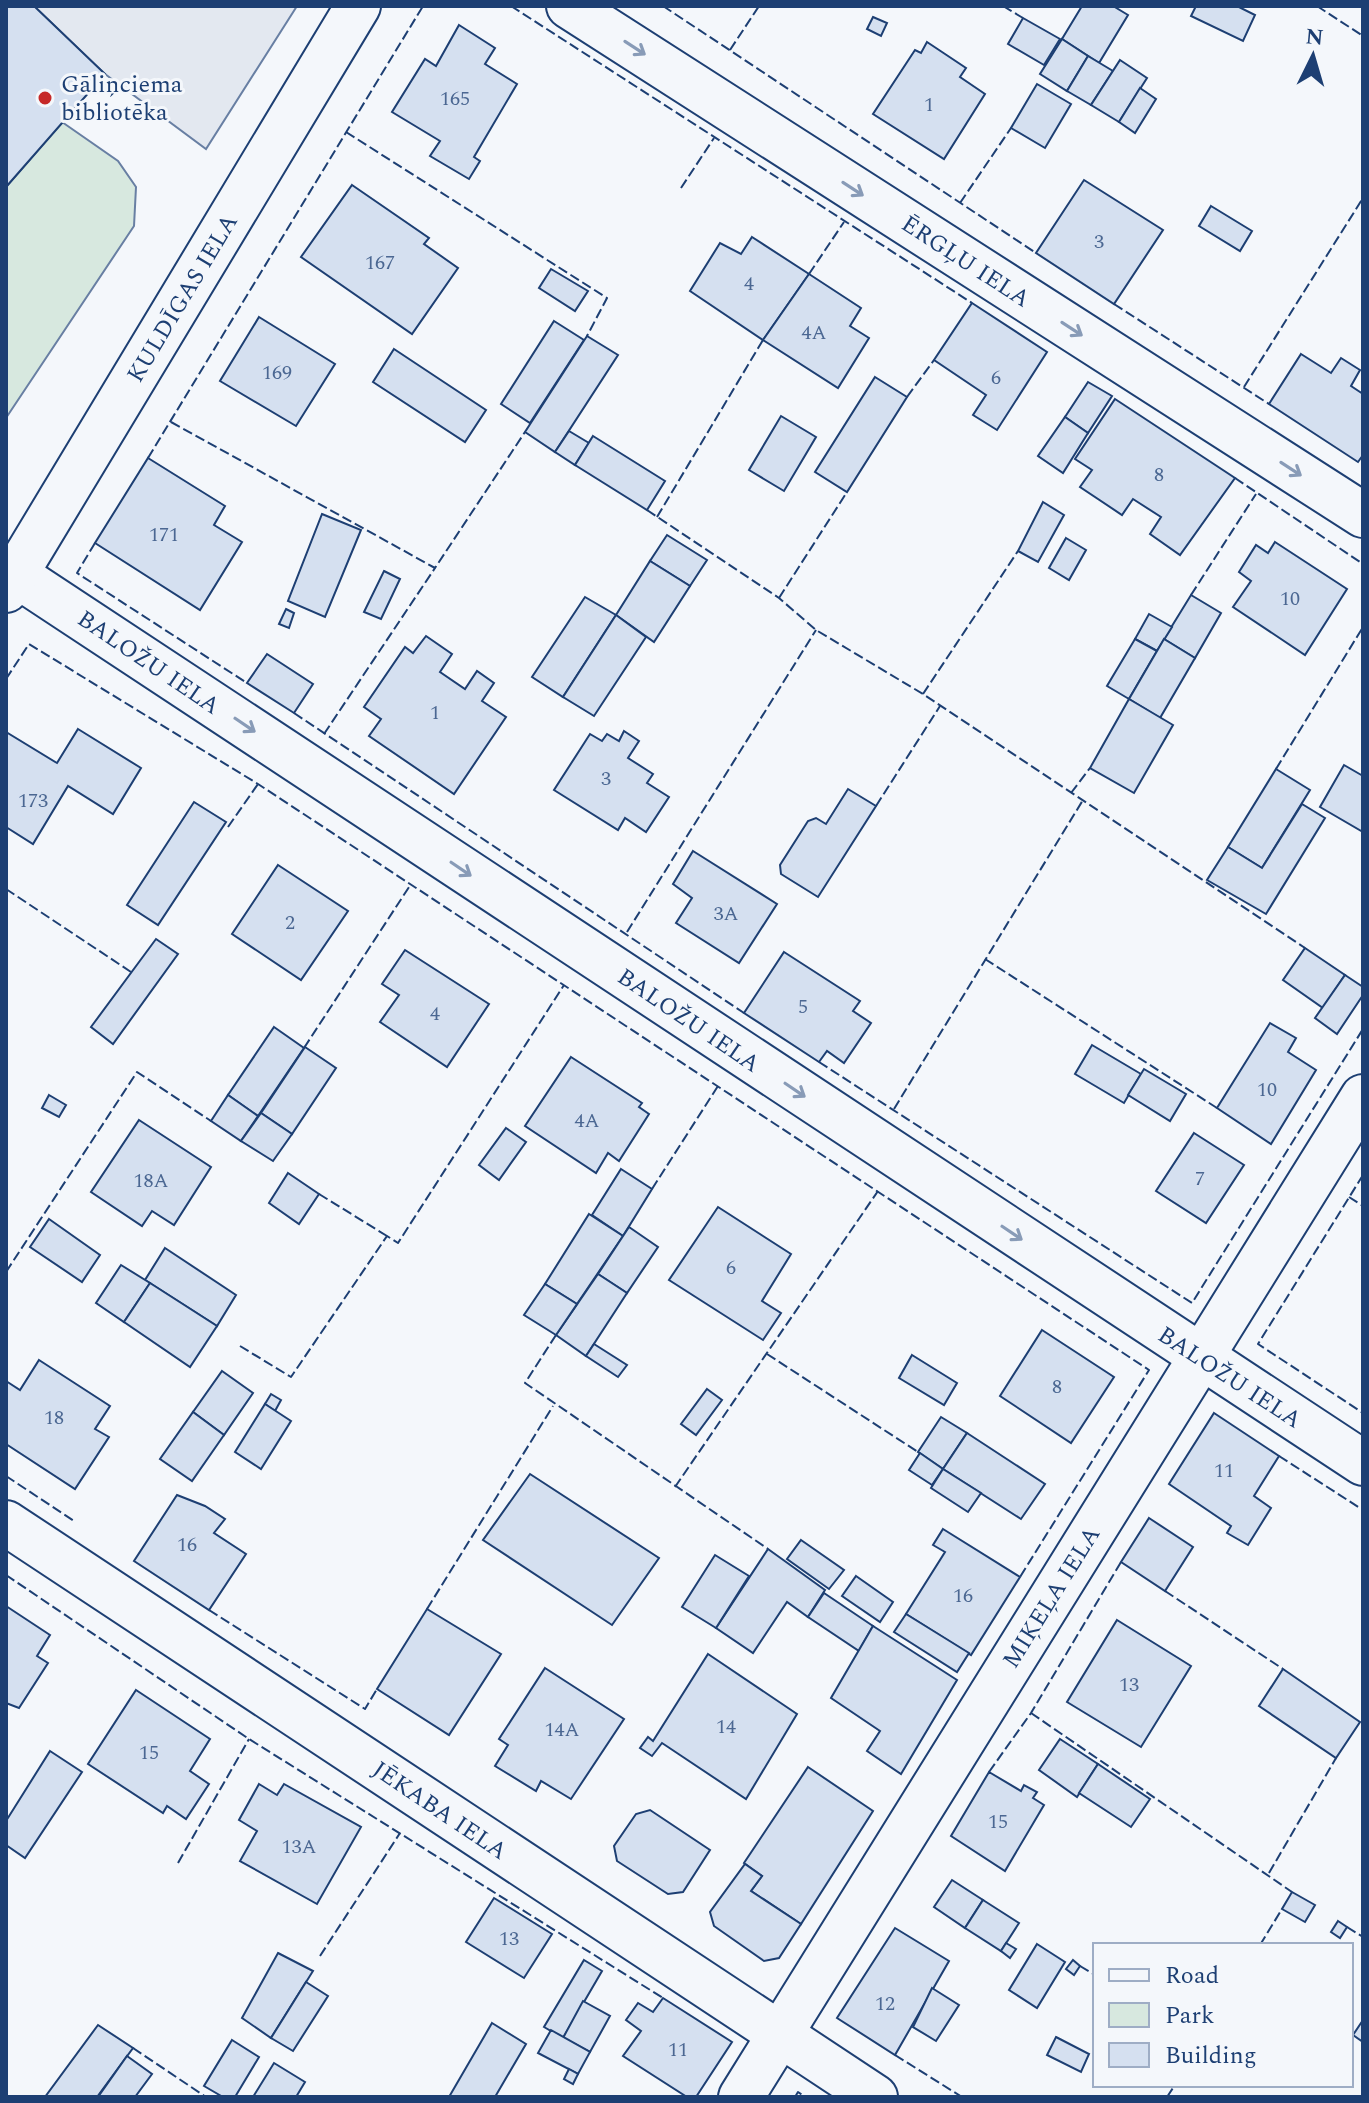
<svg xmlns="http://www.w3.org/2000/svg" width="1369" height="2103" viewBox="0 0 1369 2103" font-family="Spectral,serif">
<rect width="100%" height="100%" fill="#f4f7fb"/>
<polygon fill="#d7e8df" stroke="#687fa3" stroke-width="2" points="62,122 118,161 136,187 134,226 6,418 6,187"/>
<polygon fill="#e3e8f0" stroke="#687fa3" stroke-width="2" points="34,6 297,6 206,149 105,74"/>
<g fill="#d5e0f0" stroke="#1d3f73" stroke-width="2">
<polygon points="6,6 34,6 105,74 6,187"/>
<polygon points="1082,6 1113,6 1128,15 1099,63 1062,39"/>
<polygon points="1196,6 1237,6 1255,15 1243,41 1191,16"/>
<polygon points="873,17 887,23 881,36 867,29"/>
<polygon points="1023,18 1060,39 1044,65 1008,44"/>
<polygon points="459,25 495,48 485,64 517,84 474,157 480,161 469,179 430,156 440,141 392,112 425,59 436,66"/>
<polygon points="1062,39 1088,56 1067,91 1040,74"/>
<polygon points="927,42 966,68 960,77 985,94 944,159 873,114 915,50 921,53"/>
<polygon points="1088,56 1113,71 1091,105 1067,91"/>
<polygon points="1120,60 1147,78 1119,122 1091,105"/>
<polygon points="1037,84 1071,104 1045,148 1011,128"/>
<polygon points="1140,88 1156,99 1135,133 1119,122"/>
<polygon points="1084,180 1163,230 1114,304 1036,253"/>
<polygon points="352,185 429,238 424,244 458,268 412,334 301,257"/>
<polygon points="1211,206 1252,231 1240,251 1199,226"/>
<polygon points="752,237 809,274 763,340 690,291 720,243 741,254"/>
<polygon points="551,269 588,291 575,311 539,288"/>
<polygon points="809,274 861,308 850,326 869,338 838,388 763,340"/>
<polygon points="972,303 1047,352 997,430 973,415 986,395 934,360"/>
<polygon points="259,317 335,364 296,426 220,381"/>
<polygon points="554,321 584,340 530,423 501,404"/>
<polygon points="587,336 618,355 555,452 525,432"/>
<polygon points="394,349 486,410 465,442 373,382"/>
<polygon points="1301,354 1331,373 1341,358 1360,370 1351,386 1363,394 1363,455 1358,462 1269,404"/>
<polygon points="875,377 907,397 847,492 815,472"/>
<polygon points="1088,382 1112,396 1088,433 1065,417"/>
<polygon points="1115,399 1235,478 1180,555 1150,534 1161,517 1133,499 1122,515 1080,487 1092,470 1075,459"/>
<polygon points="781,416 816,437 784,491 749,470"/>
<polygon points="1065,417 1088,433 1063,473 1038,456"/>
<polygon points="569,431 589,443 575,465 555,452"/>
<polygon points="593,436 665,481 647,510 575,465"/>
<polygon points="148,458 225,506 214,525 242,542 200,610 95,543"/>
<polygon points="1043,502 1064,515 1038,562 1018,551"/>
<polygon points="322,514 361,530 325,617 288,601"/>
<polygon points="667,535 707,560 690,586 650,561"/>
<polygon points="1066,538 1086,550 1069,580 1049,568"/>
<polygon points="1275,542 1347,589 1305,655 1233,607 1251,581 1239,572 1256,545 1268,553"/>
<polygon points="650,561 690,586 654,642 616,615"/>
<polygon points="384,571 400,579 381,619 364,612"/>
<polygon points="1191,595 1221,613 1195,658 1164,639"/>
<polygon points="585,597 616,615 563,697 532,677"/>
<polygon points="286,609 294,613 289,628 279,624"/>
<polygon points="1149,614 1172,627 1157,651 1135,639"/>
<polygon points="616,615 646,637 594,716 563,697"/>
<polygon points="426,636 452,654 440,672 465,689 477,671 494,683 482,701 506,717 454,794 369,736 381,719 364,707 405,647 413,653"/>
<polygon points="1135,639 1157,651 1129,699 1107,686"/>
<polygon points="1164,639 1195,658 1160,718 1129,699"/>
<polygon points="267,654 313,684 294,713 247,683"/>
<polygon points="1129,699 1173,725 1134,793 1090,768"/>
<polygon points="78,729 141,768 113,814 68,786 33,844 6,827 6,732 57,763"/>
<polygon points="624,731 639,741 628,758 653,774 647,783 669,797 646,832 625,818 618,830 554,790 590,734 602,741 607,734 619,741"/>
<polygon points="1344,765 1363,776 1363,832 1320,807"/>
<polygon points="1276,769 1310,790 1262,868 1228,847"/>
<polygon points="848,789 876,806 818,897 781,874 780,865 808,821 816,818 826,824"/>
<polygon points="194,802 226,822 158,925 127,905"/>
<polygon points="1302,804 1325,818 1266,914 1207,880 1228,847 1262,868"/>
<polygon points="693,851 777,904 739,963 676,923 692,898 673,884"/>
<polygon points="278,865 348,911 301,980 232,934"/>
<polygon points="156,939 178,954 113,1044 91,1027"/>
<polygon points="1305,948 1345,975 1323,1008 1283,980"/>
<polygon points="405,950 489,1004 447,1067 380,1022 399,995 382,984"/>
<polygon points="784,952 860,1001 853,1011 871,1023 844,1063 827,1051 819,1062 744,1013"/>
<polygon points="1345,975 1363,987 1363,995 1337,1034 1315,1018"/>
<polygon points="1270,1023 1296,1038 1288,1052 1316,1070 1271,1144 1217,1108"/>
<polygon points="274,1027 304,1048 258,1116 228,1095"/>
<polygon points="1092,1045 1141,1074 1124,1103 1075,1074"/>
<polygon points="305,1047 336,1068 292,1134 261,1113"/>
<polygon points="571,1057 642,1103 639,1107 649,1114 619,1161 608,1153 596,1173 525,1126"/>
<polygon points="1144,1069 1186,1094 1170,1121 1128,1095"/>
<polygon points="49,1095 66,1105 59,1117 42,1108"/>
<polygon points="228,1095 258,1116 241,1141 211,1121"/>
<polygon points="261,1113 292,1134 273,1161 241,1141"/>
<polygon points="139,1120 211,1167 174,1225 152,1211 142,1226 91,1192"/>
<polygon points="506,1128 526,1142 499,1180 479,1165"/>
<polygon points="1194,1133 1244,1165 1206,1223 1156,1191"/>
<polygon points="621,1169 652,1189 623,1236 592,1215"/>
<polygon points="288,1173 319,1194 299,1224 269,1203"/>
<polygon points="718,1207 791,1254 762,1301 781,1313 763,1340 669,1280"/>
<polygon points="589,1214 623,1236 577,1304 545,1284"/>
<polygon points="49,1219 100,1255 82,1282 30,1247"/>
<polygon points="629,1227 658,1247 627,1293 598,1274"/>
<polygon points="165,1248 236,1295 217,1326 145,1280"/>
<polygon points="121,1265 150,1283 124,1322 96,1303"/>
<polygon points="598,1274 627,1293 586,1356 556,1335"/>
<polygon points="150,1283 217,1326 190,1367 124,1322"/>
<polygon points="545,1284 577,1304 556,1335 524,1315"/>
<polygon points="1042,1330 1114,1377 1071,1443 1000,1396"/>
<polygon points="594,1344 627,1365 618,1377 586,1356"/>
<polygon points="912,1355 957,1383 944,1405 899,1378"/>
<polygon points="39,1360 110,1406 95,1429 109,1437 75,1489 6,1444 6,1381 20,1390"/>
<polygon points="222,1371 253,1393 224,1435 193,1412"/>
<polygon points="707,1389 722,1400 696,1435 681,1424"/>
<polygon points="271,1394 281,1400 275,1411 265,1404"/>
<polygon points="265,1404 291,1421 261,1469 235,1452"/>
<polygon points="193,1412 224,1435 192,1481 160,1459"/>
<polygon points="1214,1413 1279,1456 1254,1496 1271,1508 1248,1545 1227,1533 1231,1526 1169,1484"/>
<polygon points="941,1417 967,1433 943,1469 918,1452"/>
<polygon points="967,1433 1045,1484 1021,1519 943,1469"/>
<polygon points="920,1453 943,1469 932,1485 909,1470"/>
<polygon points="943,1469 981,1493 968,1512 931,1488"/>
<polygon points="530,1474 659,1558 612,1625 483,1540"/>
<polygon points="177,1495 205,1506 225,1519 214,1533 246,1554 209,1610 134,1561"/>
<polygon points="1149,1518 1193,1547 1165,1591 1121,1562"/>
<polygon points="943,1529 1020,1577 971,1655 906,1614 945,1552 933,1545"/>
<polygon points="801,1540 844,1570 829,1589 787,1559"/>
<polygon points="768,1549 825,1590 808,1617 787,1602 753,1653 716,1628"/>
<polygon points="715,1555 749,1576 716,1628 682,1607"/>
<polygon points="856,1576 893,1602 880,1622 842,1596"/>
<polygon points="824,1593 873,1626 859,1651 808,1617"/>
<polygon points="6,1606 50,1635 37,1656 48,1663 19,1708 6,1703"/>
<polygon points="427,1609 501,1654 449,1735 377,1689"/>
<polygon points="906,1614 969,1653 957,1672 894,1632"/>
<polygon points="1117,1620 1191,1666 1141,1747 1067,1702"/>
<polygon points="873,1626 957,1680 901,1774 867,1751 880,1731 831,1698"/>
<polygon points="708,1654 797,1714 746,1799 662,1743 652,1756 640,1748 648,1737 653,1741"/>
<polygon points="545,1668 624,1719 571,1799 541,1781 536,1791 495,1766 508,1745 499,1739"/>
<polygon points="1283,1669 1360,1722 1336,1758 1259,1706"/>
<polygon points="136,1690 210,1739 190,1771 209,1784 186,1819 167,1806 163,1813 88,1764"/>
<polygon points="1060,1739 1098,1764 1077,1797 1039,1770"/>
<polygon points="50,1751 82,1772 25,1858 6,1845 6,1821"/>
<polygon points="1098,1764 1150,1799 1131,1827 1079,1793"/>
<polygon points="808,1767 873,1811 801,1924 751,1891 762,1876 744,1863"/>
<polygon points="989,1772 1021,1791 1024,1785 1037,1792 1033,1798 1044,1805 1005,1871 951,1836"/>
<polygon points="259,1784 277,1795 284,1784 361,1827 317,1904 240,1861 257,1831 239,1820"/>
<polygon points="650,1810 710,1850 683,1892 668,1894 617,1861 614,1846 636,1814"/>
<polygon points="745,1864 762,1876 751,1891 801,1924 779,1958 764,1961 714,1926 710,1912"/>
<polygon points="952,1880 983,1900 965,1928 934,1907"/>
<polygon points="1292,1892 1315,1905 1305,1922 1282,1909"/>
<polygon points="494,1898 552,1934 524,1978 466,1942"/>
<polygon points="983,1900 1019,1923 1001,1951 965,1928"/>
<polygon points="1338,1921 1347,1927 1340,1938 1331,1932"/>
<polygon points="895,1928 949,1961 895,2055 837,2018"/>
<polygon points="1006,1943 1016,1949 1010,1958 1001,1951"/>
<polygon points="1037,1944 1065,1962 1037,2008 1009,1990"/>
<polygon points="278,1953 313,1971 271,2038 242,2018"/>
<polygon points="584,1960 602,1971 563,2038 544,2027"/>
<polygon points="1073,1960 1080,1966 1074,1975 1066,1969"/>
<polygon points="306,1982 328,1996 293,2051 271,2038"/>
<polygon points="932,1988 959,2005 936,2041 913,2027"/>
<polygon points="663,1998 732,2042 696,2097 687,2097 623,2056 641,2031 626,2020 638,2003 653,2012"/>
<polygon points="583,2001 610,2016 590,2052 563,2038"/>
<polygon points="1363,2020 1363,2042 1353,2035"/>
<polygon points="492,2023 526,2044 495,2097 449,2097"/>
<polygon points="98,2025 133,2048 97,2097 45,2097"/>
<polygon points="551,2030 590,2052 578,2074 538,2053"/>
<polygon points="1056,2037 1089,2054 1081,2072 1047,2055"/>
<polygon points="232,2040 259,2057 235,2097 223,2097 204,2086"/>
<polygon points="127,2056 152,2074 135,2097 98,2097"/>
<polygon points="274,2063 305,2082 296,2097 253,2097"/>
<polygon points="569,2069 578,2074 573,2084 564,2079"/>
</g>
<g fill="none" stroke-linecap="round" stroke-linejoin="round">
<defs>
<g id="minor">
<polyline points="569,6 1363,515"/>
<polyline points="6,568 1363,1463"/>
<polyline points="6,590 358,6"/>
<polyline points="6,1523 875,2097"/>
<polyline points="741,2097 1363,1097"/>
</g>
</defs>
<use href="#minor" stroke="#1d3f73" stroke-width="48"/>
<use href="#minor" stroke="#f4f7fb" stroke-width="44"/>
<g stroke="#1d3f73" stroke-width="2" stroke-dasharray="10 4" stroke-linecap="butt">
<polyline points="511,6 972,303"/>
<polyline points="663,6 1036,253"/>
<polyline points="1003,6 1023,18"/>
<polyline points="1317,6 1363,36"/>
<polyline points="730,50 759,6"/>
<polyline points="346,132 607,298 587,336"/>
<polyline points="681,188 714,138"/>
<polyline points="960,203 1011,128"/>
<polyline points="809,274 844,222"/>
<polyline points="1114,304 1269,404"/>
<polyline points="1244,387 1363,198"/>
<polyline points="907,397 934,360"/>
<polyline points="171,422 435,568 525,432"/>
<polyline points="148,458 423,6"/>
<polyline points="1235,478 1363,564"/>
<polyline points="647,510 779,598 816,630 923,694 1305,948"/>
<polyline points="657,517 763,340"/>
<polyline points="95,543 77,573 247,683"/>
<polyline points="1191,595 1256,494"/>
<polyline points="779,598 847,492"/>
<polyline points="6,679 29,644 258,784 1149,1370 1020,1577"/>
<polyline points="923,694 1018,551"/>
<polyline points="294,713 744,1013"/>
<polyline points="324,734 435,568"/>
<polyline points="1276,769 1363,627"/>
<polyline points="1071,793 1090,768"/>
<polyline points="876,806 940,706"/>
<polyline points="228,827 258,784"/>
<polyline points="6,889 131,972"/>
<polyline points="627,932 816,630"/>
<polyline points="985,959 1217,1108"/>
<polyline points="304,1048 411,884"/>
<polyline points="819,1062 1192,1303 1363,1029"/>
<polyline points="894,1109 1083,800"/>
<polyline points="1363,1175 1258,1344 1363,1413"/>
<polyline points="652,1189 718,1086"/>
<polyline points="319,1194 387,1236"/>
<polyline points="1349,1197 1363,1206"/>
<polyline points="6,1272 137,1072 211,1121"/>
<polyline points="556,1335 525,1383 768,1549"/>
<polyline points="240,1346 291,1377 387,1236 398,1243 564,985"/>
<polyline points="767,1354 918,1452"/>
<polyline points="1279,1456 1363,1510"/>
<polyline points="6,1476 74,1521"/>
<polyline points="675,1487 878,1191"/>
<polyline points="6,1575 249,1739 663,1998"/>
<polyline points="1165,1591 1283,1669"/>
<polyline points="427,1609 553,1406"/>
<polyline points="209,1610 365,1709 377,1689"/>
<polyline points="1031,1713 1292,1892"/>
<polyline points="989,1772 1031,1713 1121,1562"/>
<polyline points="178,1863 249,1739"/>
<polyline points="1269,1873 1336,1758"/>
<polyline points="1347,1927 1363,1937"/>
<polyline points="1260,1945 1282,1909"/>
<polyline points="320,1956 400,1833"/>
<polyline points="1080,1966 1095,1975"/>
<polyline points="133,2048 206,2097"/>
<polyline points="895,2055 962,2097"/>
<polyline points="795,2097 798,2092 805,2097"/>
<polyline points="1167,2097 1175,2085"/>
</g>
</g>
<defs><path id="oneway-shaft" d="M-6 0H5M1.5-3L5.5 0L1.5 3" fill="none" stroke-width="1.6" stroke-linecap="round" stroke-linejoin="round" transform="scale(2)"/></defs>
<g stroke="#889bb7">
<use href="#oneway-shaft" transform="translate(635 48) rotate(33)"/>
<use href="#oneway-shaft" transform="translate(853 189) rotate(33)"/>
<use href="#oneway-shaft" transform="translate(1072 329) rotate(33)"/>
<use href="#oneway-shaft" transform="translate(1291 469) rotate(33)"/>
<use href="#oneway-shaft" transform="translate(245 725) rotate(34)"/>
<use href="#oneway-shaft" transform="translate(461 869) rotate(34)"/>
<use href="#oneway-shaft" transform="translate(795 1090) rotate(34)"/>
<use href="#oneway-shaft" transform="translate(1012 1233) rotate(34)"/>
</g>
<circle fill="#c62828" stroke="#f4f7fb" stroke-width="3" cx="45" cy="98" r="8"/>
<g text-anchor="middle" stroke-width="6" stroke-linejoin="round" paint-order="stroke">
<g font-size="20" fill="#4b6792">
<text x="455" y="105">165</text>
<text x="929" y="111">1</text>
<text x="1099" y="248">3</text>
<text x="380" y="269">167</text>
<text x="749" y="290">4</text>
<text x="814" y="339">4A</text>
<text x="277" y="379">169</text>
<text x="996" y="384">6</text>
<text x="1159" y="481">8</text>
<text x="164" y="541">171</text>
<text x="1290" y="605">10</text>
<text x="435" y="719">1</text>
<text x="606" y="785">3</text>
<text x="33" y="807">173</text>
<text x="726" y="920">3A</text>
<text x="290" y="929">2</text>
<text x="803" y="1013">5</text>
<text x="435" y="1020">4</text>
<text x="1267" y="1096">10</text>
<text x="587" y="1127">4A</text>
<text x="1200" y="1185">7</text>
<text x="151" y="1187">18A</text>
<text x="731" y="1274">6</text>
<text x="1057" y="1393">8</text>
<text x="54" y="1424">18</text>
<text x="1224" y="1477">11</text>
<text x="187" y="1551">16</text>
<text x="963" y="1602">16</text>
<text x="1129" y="1691">13</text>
<text x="726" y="1733">14</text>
<text x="562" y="1736">14A</text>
<text x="149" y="1759">15</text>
<text x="998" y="1828">15</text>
<text x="299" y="1853">13A</text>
<text x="509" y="1945">13</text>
<text x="885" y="2010">12</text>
<text x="678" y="2056">11</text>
</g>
<g font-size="24" fill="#1d3f73" stroke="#f4f7fb" text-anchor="start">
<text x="61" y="92">Gāliņciema<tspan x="61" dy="28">bibliotēka</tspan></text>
</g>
<g font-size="24" fill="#1d3f73" stroke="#f4f7fb">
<text transform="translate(966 261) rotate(33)" y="8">ĒRGĻU IELA</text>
<text transform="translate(182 298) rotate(-59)" y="8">KULDĪGAS IELA</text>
<text transform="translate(149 662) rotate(34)" y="8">BALOŽU IELA</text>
<text transform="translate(689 1020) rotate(34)" y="8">BALOŽU IELA</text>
<text transform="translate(1230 1377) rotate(33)" y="8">BALOŽU IELA</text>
<text transform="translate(1051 1597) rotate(-58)" y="8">MIĶEĻA IELA</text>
<text transform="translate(440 1810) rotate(34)" y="8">JĒKABA IELA</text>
</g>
</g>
<rect width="1369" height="2103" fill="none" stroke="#1d3f73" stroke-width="16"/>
<rect x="1093" y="1943" width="260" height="144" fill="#f4f7fb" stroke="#9eadc5" stroke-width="2"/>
<rect x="1109" y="1969" width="40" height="12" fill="#f4f7fb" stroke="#9eadc5" stroke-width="2"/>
<text x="1165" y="1983" font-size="24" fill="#1d3f73">Road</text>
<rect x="1109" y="2003" width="40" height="24" fill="#d7e8df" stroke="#9eadc5" stroke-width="2"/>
<text x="1165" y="2023" font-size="24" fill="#1d3f73">Park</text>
<rect x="1109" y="2043" width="40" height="24" fill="#d5e0f0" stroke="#9eadc5" stroke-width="2"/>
<text x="1165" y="2063" font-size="24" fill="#1d3f73">Building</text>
<g transform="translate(1313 56) rotate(5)" stroke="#f4f7fb" stroke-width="6" paint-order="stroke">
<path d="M0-6L14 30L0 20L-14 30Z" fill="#1d3f73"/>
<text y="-12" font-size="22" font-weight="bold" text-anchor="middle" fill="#1d3f73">N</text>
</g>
</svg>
